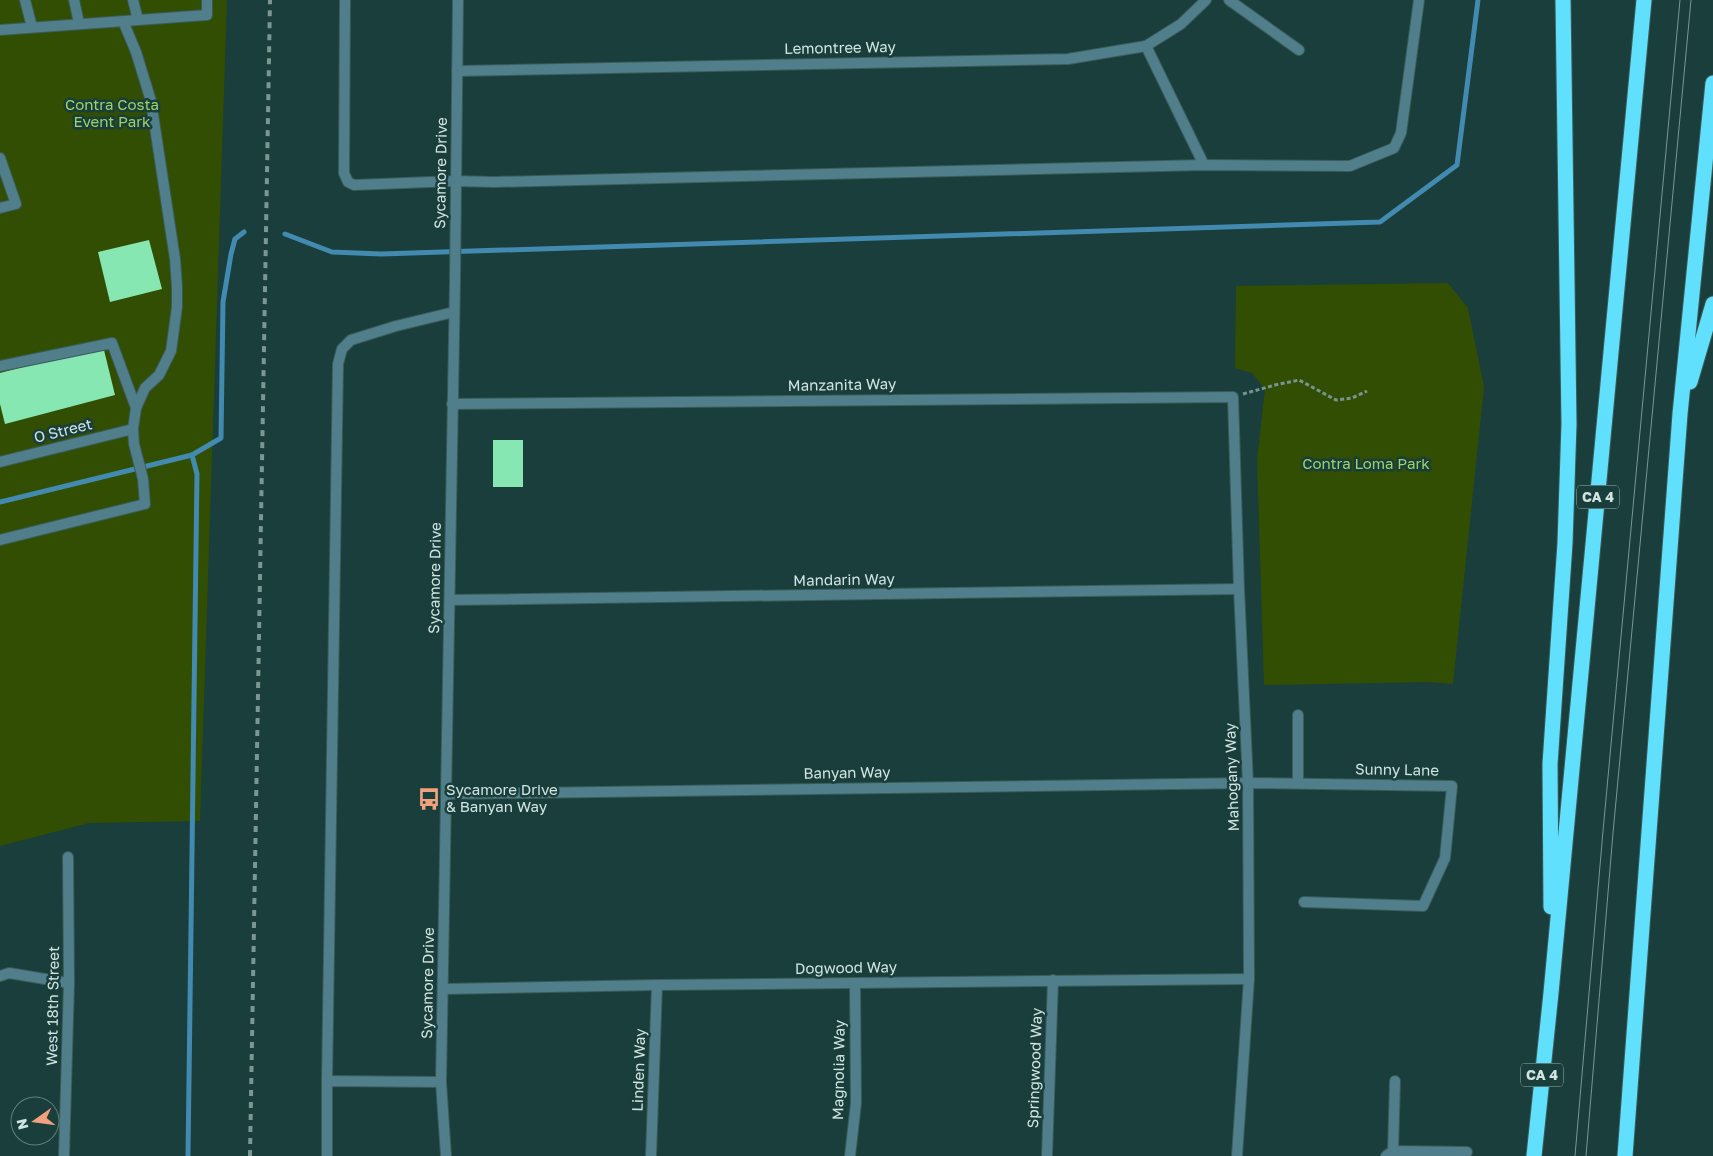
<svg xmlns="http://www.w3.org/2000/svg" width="1713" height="1156" viewBox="0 0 1713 1156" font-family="'Golos Text',sans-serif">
<rect width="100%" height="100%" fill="#193e3b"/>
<g fill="#324e03">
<polygon points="0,0 227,0 200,821 89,823 0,846"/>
<polygon points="1448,283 1468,308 1484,387 1453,684 1428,682 1264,685 1257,460 1265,389 1252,373 1235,368 1236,286"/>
</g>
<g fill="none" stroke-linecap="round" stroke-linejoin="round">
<g stroke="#428ab0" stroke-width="5">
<polyline points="285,234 332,252 381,254 1380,222 1457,165 1478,0"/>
<polyline points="0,502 192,455 221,438 223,302 231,254 235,239 244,232"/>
<polyline points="188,1156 197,474 192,455"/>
</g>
</g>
<g fill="#87e7b3">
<polygon points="149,240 162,289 110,302 98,252"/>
<polygon points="103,346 115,395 5,424 0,404 0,373"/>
<rect x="493" y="440" width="30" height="47"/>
</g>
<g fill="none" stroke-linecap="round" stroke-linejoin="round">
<defs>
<g id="service">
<polyline points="25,0 32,27"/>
<polyline points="74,0 79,23"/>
<polyline points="133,0 138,20"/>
<polyline points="345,0 344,173 348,182 354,185 455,181 494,182 1204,165 1350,166 1394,148 1401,133 1419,0"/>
<polyline points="1146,46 1204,165"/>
<polyline points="0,366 112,343 136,408"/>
<polyline points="0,540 145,504 143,479 134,444 133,429 136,408 145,388 159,375 171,351 177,307 177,287 175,259 151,101 136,52 123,21"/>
<polyline points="1298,715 1298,783"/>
<polyline points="327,1081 338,364 342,349 351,340 396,326 454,312"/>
<polyline points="327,1156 327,1081 441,1082"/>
</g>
<g id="minor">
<polyline points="1229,0 1299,50"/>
<polyline points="0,30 207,15 207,0"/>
<polyline points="457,71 1068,59 1146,46 1181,24 1206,0"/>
<polyline points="0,158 16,204 0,208"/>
<polyline points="452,404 1233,397 1239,589 1248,783 1249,979 1237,1156"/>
<polyline points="0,462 133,429"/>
<polyline points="450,600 1239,589"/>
<polyline points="446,794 1248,783 1452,786 1445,858 1423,906 1304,902"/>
<polyline points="0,976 9,973 69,983"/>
<polyline points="443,989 657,985 1249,979"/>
<polyline points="1393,1151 1467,1152"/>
<polyline points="64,1156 69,983 68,857"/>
<polyline points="651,1156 657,985"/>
<polyline points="850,1156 856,1103 855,983"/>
<polyline points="1047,1156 1053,980"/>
<polyline points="1386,1156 1393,1151 1395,1081"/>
</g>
<polyline id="tertiary" points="446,1156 441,1082 455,280 458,0"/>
<g id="motorway">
<polyline points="1690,382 1713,304"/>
<polyline points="1551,907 1550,764 1565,543 1569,424 1563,0"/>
<polyline points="1534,1156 1551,993 1644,0"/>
<polyline points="1625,1156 1680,414 1713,83"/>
</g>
</defs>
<use href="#service" stroke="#3a5c59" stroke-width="12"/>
<use href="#minor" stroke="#3a5c59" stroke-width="12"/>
<use href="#tertiary" stroke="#3a5c59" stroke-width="12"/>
<use href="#motorway" stroke="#3a5c59" stroke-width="17"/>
<polyline stroke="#789491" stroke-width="3" stroke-dasharray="4 2.5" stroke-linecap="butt" points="1243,394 1275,385 1299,380 1336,400 1352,398 1367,391"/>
<use href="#service" stroke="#507e8a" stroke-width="10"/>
<use href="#minor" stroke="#507e8a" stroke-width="10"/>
<use href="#tertiary" stroke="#507e8a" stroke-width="10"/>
<use href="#motorway" stroke="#61e0fe" stroke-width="15"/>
<g stroke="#7b9794" stroke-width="1">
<polyline points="1575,1156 1603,831 1680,0"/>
<polyline points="1586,1156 1613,833 1691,0"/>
</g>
<polyline stroke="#7b9794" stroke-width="4" stroke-dasharray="6 6" stroke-linecap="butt" points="250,1156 270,0"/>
</g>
<defs>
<symbol id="bus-bare" viewBox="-9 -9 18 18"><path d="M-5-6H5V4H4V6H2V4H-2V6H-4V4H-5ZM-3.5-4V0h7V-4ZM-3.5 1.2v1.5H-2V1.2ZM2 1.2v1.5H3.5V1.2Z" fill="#f2a17e" stroke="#193e3b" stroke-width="2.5" paint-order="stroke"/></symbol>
</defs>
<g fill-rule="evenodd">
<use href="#bus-bare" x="413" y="783" width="32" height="32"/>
</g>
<g text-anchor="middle" stroke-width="5" stroke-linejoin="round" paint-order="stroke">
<g fill="#193e3b" stroke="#99b2af" stroke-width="1">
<rect x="1577" y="485.5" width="42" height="23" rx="4"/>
<rect x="1521" y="1063.5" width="42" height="23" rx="4"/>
</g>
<g font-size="14" font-weight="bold" fill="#d0e4e1">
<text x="1598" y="502">CA 4</text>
<text x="1542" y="1080">CA 4</text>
</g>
<g font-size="15" fill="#d0e4e1" stroke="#193e3b">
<text transform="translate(840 48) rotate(-1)" y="5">Lemontree Way</text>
<text transform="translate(441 173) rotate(-89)" y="5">Sycamore Drive</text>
<text transform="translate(842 385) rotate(-1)" y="5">Manzanita Way</text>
<text transform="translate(63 431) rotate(-14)" y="5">O Street</text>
<text transform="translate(435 578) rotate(-89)" y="5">Sycamore Drive</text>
<text transform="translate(844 580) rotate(-1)" y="5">Mandarin Way</text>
<text transform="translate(1397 770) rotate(1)" y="5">Sunny Lane</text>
<text transform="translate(847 773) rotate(-1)" y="5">Banyan Way</text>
<text transform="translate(1232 777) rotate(-92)" y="5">Mahogany Way</text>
<text transform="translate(846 968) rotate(-1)" y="5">Dogwood Way</text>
<text transform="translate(428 983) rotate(-89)" y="5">Sycamore Drive</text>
<text transform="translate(53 1006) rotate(-89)" y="5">West 18th Street</text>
<text transform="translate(1035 1068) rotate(-88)" y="5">Springwood Way</text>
<text transform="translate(639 1070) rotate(-88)" y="5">Linden Way</text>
<text transform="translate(839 1070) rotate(-89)" y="5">Magnolia Way</text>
</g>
<g font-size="15" fill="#9fd265" stroke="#193e3b">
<text x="112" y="110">Contra Costa<tspan x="112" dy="17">Event Park</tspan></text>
<text x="1366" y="469">Contra Loma Park</text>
</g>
<g font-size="15" fill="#d0e4e1" stroke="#193e3b" text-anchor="start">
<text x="446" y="795">Sycamore Drive<tspan x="446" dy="17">&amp; Banyan Way</tspan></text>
</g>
</g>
<g transform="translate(35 1121) rotate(256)"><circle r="24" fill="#193e3b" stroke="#62807d"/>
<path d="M0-4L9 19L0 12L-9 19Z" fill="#f2a17e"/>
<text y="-8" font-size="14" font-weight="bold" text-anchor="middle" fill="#d0e4e1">N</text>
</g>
</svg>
